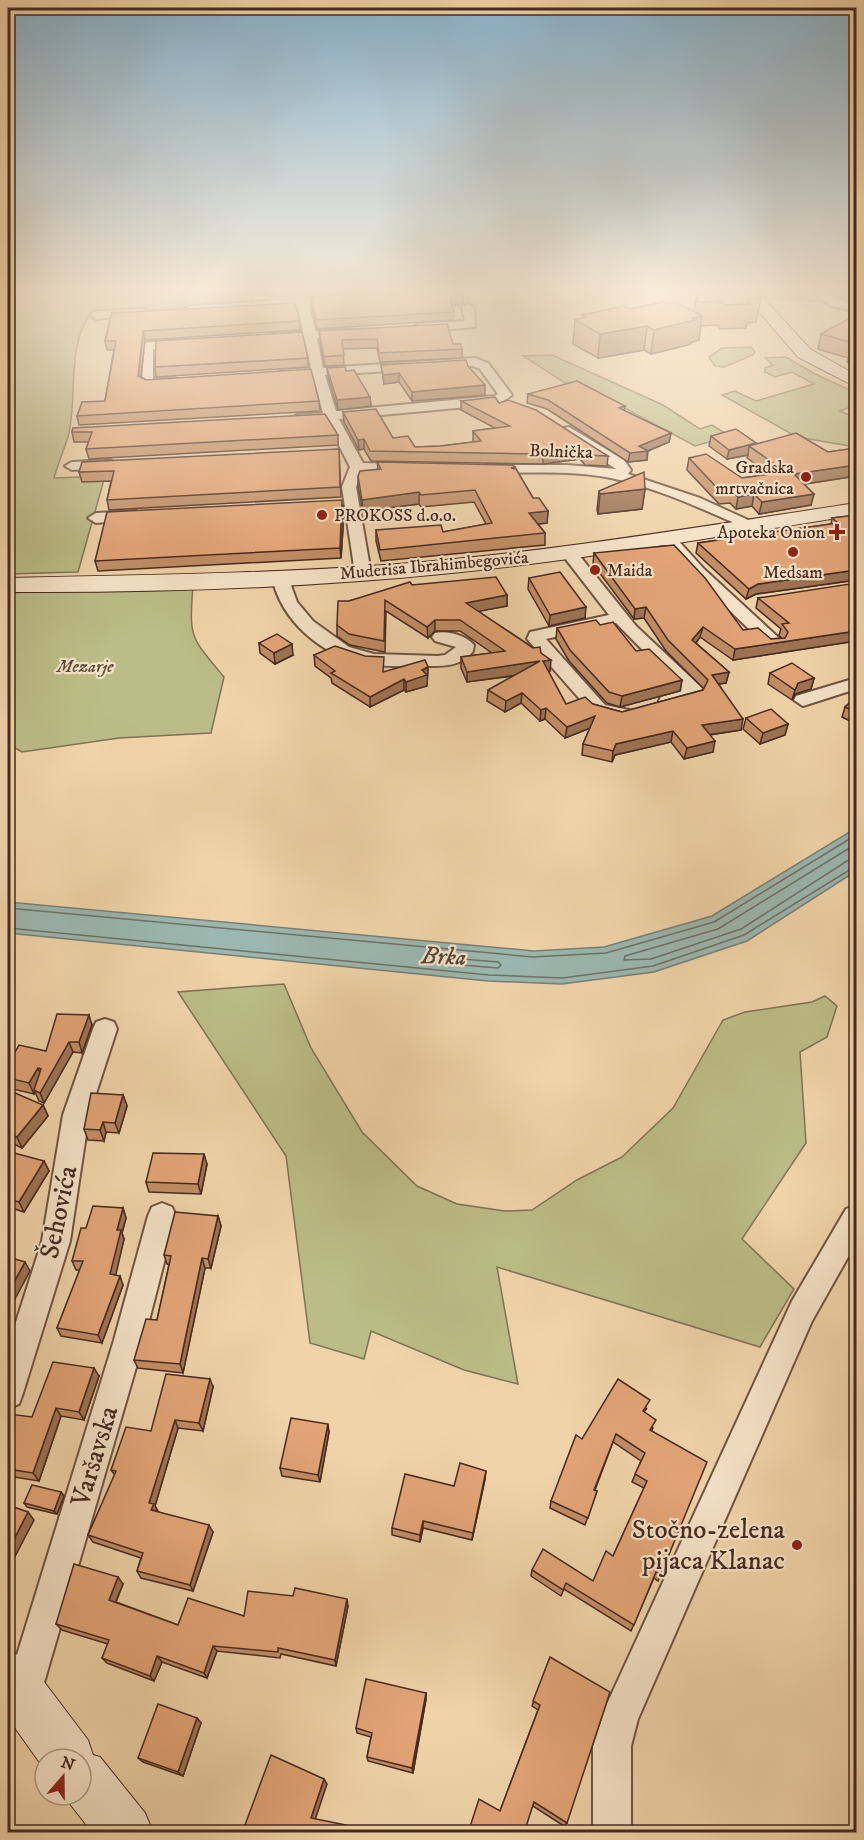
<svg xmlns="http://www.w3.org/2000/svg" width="864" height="1840" viewBox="0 0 864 1840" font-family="'IM FELL DW Pica',serif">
<rect width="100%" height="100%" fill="#f0d3a9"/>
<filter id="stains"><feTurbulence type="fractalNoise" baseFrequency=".00333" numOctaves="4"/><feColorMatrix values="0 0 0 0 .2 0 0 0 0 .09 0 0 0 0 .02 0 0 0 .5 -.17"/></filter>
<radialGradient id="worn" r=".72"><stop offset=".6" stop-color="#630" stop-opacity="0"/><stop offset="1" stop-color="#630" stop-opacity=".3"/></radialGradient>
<g fill="#bbbc87" stroke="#807354" stroke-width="1.5">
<path d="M 8,291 L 243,291 L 252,295 L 252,302 L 90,314 C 67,348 77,395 69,433 C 65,448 58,463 54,478 L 105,476 L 78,572 L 8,574 Z"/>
<polygon points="761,291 856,291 856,307 819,301 769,299"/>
<polygon points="751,347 755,352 753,355 724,367 715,366 709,357 722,348"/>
<polygon points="552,355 663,405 700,429 712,425 730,436 695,446 578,383 565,383 523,356"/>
<polygon points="786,357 815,374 856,393 856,405 840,411 856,418 856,447 797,437 722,395 735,391 756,401 814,384 792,372 775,377 765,372 765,368 773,365 765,358"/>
<path d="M 193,585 C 189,639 190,636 224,677 L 211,733 L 119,738 L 22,752 L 8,744 L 8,593 Z"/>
<polygon points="284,984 311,1048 362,1132 417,1186 457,1204 505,1211 532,1210 577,1180 622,1157 673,1108 723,1020 745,1012 812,1002 825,996 837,1006 827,1037 800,1052 806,1143 742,1239 794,1289 760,1347 497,1267 518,1384 464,1370 371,1331 364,1359 310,1343 286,1156 178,992"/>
</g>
<polygon fill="#9bb7af" stroke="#797f76" stroke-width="1.5" points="856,828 856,871 747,941 654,972 562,984 488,981 8,933 8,902 534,951 604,947 712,916"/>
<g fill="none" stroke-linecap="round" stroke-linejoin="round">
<g stroke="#707068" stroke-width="1.5">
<polyline points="856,844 718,929 625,956 624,960 651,959 741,929 847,861 856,859"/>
<polyline points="8,908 533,957 606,953 714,922 856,835"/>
<polyline points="8,928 489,975 562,978 653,966 744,935 856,866"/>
<polygon points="462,959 498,962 501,965 498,968 461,965 459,961"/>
</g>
<defs>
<g id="minor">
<path d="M 295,291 L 305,291 L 307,298 L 340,296 L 346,299 L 340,302 L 309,305 L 315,331 L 349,329 L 355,333 L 349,337 L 317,338 L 323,368 L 475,358 L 488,363 L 512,395 L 499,404 L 339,419 L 363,463 L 406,464 L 413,468 L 406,472 L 362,471 L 356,487 L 371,573 L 369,576 L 357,576 L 355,573 L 342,487 L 350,467 L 326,420 L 297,423 L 290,419 L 297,415 L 323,413 L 313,376 L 283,378 L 277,374 L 283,370 L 311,368 L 305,339 L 274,341 L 268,337 L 274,333 L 303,332 L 297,305 L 191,312 L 185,309 L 191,306 L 296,299 ZM 473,366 L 480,369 L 498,394 L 495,396 L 336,411 L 325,375 Z"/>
<path d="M 812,291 C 828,290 839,301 856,305 L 856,311 L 831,306 Z"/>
<polygon points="468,304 474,307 475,327 418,332 412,328 418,324 465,321 462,307"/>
<polygon points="143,309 147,310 147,314 96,319 90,315 96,311"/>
<polygon points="184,339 190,343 188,346 153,349 153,379 175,378 181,382 180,385 142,386 143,343"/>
<path d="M 569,427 L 624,460 L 631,470 L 628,474 L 700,498 L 759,525 L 751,530 L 746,528 C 702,509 658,488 611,478 C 571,470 528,473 487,473 L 480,469 L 487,465 L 567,465 L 616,469 L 564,434 L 564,428 Z"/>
<polygon points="110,460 117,464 115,467 72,470 65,466 72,462"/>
<polygon points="136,511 141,513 144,516 141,519 96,523 88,518 96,513"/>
<polygon points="669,535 675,537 704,569 780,639 783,643 780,647 768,647 692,575 661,540"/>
<polygon points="569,548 575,550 636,626 702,688 704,692 702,696 668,707 661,705 659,701 661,697 682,690 616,623 546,639 605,705 629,710 631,714 622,720 592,713 527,639 530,632 609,615 561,553"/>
<path d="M 280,572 L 288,577 L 297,602 L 313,621 L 349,647 L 374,654 L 438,656 L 445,655 L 456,647 L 435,641 L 432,637 L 435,633 C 447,630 466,635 474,645 L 473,651 C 461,668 439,666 422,666 C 403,666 384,667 366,664 C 322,656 281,621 272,577 Z"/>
<polygon points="856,678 856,689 803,706 794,700 796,696"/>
<polygon points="105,1019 114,1022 117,1029 89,1115 70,1241 23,1393 19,1404 8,1408 8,1347 42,1241 63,1115 93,1029 96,1022"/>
<polygon points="162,1203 172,1207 176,1216 144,1340 41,1693 36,1706 23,1711 10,1706 8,1684 114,1340 148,1216 152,1207"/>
<polygon points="856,1205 856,1243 812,1321 638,1719 631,1746 631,1832 593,1832 593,1746 607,1704 792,1301 846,1209"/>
</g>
<g id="secondary">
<polygon points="741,291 757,291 810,349 856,375 856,387 798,357"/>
<path d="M 856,503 L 856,515 C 722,536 587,559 452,573 C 305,588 155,593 8,592 L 8,578 C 138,575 268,574 398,564 C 551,552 704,526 856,503 Z"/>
<polygon points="8,1651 26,1658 88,1740 93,1755 100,1757 145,1813 153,1832 92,1832 63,1795 81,1795 81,1759 45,1759 45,1770 8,1718"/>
</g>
</defs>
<use href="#minor" stroke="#705442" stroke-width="4"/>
<use href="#secondary" stroke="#462a20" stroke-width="2"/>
<use href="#minor" fill="#f5e2c7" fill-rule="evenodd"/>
<use href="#secondary" fill="#f5e2c7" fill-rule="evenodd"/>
</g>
<g fill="#c28d65" stroke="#462a20" stroke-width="1.5">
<polygon points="257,291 295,291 293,296 272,297"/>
<polygon points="307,291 408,291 309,295"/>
<polygon points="697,294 761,298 756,322 747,323 746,328 720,329 717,325 701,326 699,340 692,342 691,344 651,354 644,350 598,358 573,344 575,320 582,318 582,315 667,304 694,311"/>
<polygon points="311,297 463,304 452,306 454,312 453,320 317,329 312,306"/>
<polygon points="112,313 300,321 300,330 145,340 141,377 146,380 319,401 320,411 79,425 77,416 105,401 114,350 107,350 105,341"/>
<polygon points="856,315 856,365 847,362 848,358 818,349 821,334"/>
<polygon points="319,331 453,344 462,349 462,358 380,362 377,348 343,349 344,365 325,366 320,340"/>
<polygon points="308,358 308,367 156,377 155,367"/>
<polygon points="381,365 468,366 485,395 412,401 399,382 384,384"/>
<polygon points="327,368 346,371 370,397 371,406 338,410 328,377"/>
<polygon points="528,394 625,406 624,411 671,433 669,442 648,451 647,460 628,462 547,409 527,403"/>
<polygon points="461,401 499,403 608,456 607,466 585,465 580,459 543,464 371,461 364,449 359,450 344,422 343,412 393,438 415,447 441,446 474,442 473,440 473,431 495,428 461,410"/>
<polygon points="73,428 338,435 338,445 89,459 86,449 89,442 74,442 72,432"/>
<polygon points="711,436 756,445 828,452 856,448 856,476 804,484 811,505 759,514 752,506 736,509 730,503 719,504 687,470 689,458 742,478 770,474 747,458 748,455 727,459 709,446"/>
<polygon points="339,449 341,497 109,510 107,500 111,481 82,482 79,472"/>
<polygon points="377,462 515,467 533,498 548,511 547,523 538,524 545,533 545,545 381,561 376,541 376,530 443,532 486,524 474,502 421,507 419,504 363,511 358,487 358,476 378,469"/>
<polygon points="645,489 642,509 598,514 597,510 599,491"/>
<polygon points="344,514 341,558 98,571 95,561"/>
<polygon points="856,515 856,580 756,594 746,599 696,553 698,543 831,524 832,518"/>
<polygon points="594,553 743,630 771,639 781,638 779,635 781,629 756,608 758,598 856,641 733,660 700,637 696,643 729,672 726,683 719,684 741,730 710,735 713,752 684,759 671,742 615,755 612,762 582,755 583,744 590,728 565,738 545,719 540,721 521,703 505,712 487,701 488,690 514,676 467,682 461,668 461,657 492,653 460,631 435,631 428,638 386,611 385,652 350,645 337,636 337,625 349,601 412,585 507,595 507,606 478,611 541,653 550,671 548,671 566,704 593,704 622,712 703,690 704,689 666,651 644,618 634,619 593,564"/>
<polygon points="529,578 585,618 549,626 528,589"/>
<polygon points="600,625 636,651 682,680 680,691 620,707 607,703 569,661 556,639 557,628"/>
<polygon points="259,643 293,655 275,664 260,653"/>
<polygon points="314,655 384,672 428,667 427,686 406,692 404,690 370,707 332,683 331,678 315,666"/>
<polygon points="770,673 814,678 811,689 795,694 792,700 768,684"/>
<polygon points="856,697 856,724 842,717 845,707"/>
<polygon points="746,718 788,724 785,735 760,744 743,729"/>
<polygon points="92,1025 82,1053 73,1052 44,1103 39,1101 35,1092 34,1094 8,1088 8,1064 46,1051"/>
<polygon points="123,1095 127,1106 119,1133 106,1132 104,1141 88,1140 84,1129"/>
<polygon points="8,1102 43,1105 48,1116 22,1148 8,1141"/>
<polygon points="44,1161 49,1171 24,1212 8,1207 8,1163"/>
<polygon points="207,1164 201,1194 149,1192 146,1182"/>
<polygon points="123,1208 126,1218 122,1233 124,1239 115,1275 123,1285 102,1343 61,1336 57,1328 80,1270 76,1270 72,1261 86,1228"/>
<polygon points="218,1216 221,1226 211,1268 205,1268 183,1373 138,1368 134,1360 157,1320 169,1265 167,1264 164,1255"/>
<polygon points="99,1376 84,1420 61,1416 39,1481 8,1476 8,1419 32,1417"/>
<polygon points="213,1387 203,1431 178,1428 155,1506 158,1512 213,1532 193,1591 141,1578 137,1571 141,1558 93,1542 88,1535 115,1475 111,1470"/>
<polygon points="647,1408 644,1412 653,1428 652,1430 661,1574 658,1581 654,1578 631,1631 564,1589 561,1596 531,1576 532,1570 593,1581 613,1556 644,1488 632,1482 641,1461 613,1442 595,1490 597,1491 585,1525 550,1508 551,1501 582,1439"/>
<polygon points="329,1432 320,1482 282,1476 280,1468"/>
<polygon points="485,1479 472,1540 423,1528 420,1542 392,1535 392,1528 454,1486"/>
<polygon points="61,1492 64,1496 57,1514 27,1507 24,1503"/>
<polygon points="123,1584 116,1602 178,1625 244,1616 348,1606 336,1666 281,1654 280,1658 217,1651 207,1678 162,1662 154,1681 107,1663 102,1658 108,1644 62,1630 56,1624"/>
<polygon points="550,1657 567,1823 564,1826 533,1806 500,1811 538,1710 532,1706"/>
<polygon points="426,1693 426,1699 413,1773 368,1761 367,1757 371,1737 357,1733 356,1728"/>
<polygon points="197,1718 201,1723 183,1776 143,1762 138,1758"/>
</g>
<g fill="#9e7353" stroke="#462a20" stroke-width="1.5">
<polygon points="463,296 463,304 449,306 449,297"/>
<polygon points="702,316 699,340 692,342 691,344 651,354 654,330"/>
<polygon points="647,326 644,350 598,358 600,334"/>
<polygon points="143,331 145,340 140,385 138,376"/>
<polygon points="399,373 399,382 384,384 383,375"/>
<polygon points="485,385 485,395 412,401 412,392"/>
<polygon points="370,397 371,406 338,410 337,400"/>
<polygon points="671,433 669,442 647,451 647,460 628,462 630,453 639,446"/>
<polygon points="364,439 364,449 359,450 358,440"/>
<polygon points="756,443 755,450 749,446 748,455 727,459 729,450"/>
<polygon points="581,449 580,459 543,464 543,454"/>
<polygon points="856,465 856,476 792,486 794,474"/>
<polygon points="645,489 642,509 598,514 600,494"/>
<polygon points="419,492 419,504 363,511 362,500"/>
<polygon points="754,494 752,506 736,509 738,497"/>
<polygon points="814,494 811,505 759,514 762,502"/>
<polygon points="343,504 344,514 341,558 340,548"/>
<polygon points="548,511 547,523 529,525 529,513"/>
<polygon points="856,570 856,580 756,594 746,599 749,589 758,584"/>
<polygon points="507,595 507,606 465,614 466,603"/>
<polygon points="586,607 585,618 549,626 550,615"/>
<polygon points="646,607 644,618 634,619 635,609"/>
<polygon points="435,620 435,631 428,638 427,627"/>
<polygon points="703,627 700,637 690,651 692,640"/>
<polygon points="856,631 856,641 733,660 735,649"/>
<polygon points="292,644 293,655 275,664 274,653"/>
<polygon points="551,660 550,671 542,672 543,661"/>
<polygon points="540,661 539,672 467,682 467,672"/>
<polygon points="428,667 427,686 406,692 406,682"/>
<polygon points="729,672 726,683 710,685 712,675"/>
<polygon points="814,678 811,689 795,694 792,700 795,690 798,683"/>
<polygon points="404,679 404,690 370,707 370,697"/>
<polygon points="682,680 680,691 620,707 622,696"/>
<polygon points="522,693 521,703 505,712 506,701"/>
<polygon points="546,708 545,719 540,721 541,710"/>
<polygon points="595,716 593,727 565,738 567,727"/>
<polygon points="743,719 741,730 700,736 702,725"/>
<polygon points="788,724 785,735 760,744 763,733"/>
<polygon points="673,731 671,742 615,755 612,762 613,751 616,744"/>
<polygon points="715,741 713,752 684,759 687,748"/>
<polygon points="89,1015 92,1025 82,1053 79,1042"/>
<polygon points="69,1042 73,1052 44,1103 40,1093"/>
<polygon points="38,1068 42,1078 34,1094 29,1083"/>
<polygon points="123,1095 127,1106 119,1133 115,1123"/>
<polygon points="43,1105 48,1116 22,1148 17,1137"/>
<polygon points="103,1122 106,1132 104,1141 100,1130"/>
<polygon points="204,1154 207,1164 201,1194 198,1184"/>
<polygon points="44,1161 49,1171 24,1212 19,1202"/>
<polygon points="123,1208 126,1218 122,1233 124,1239 114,1283 110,1274 117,1230"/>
<polygon points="218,1216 221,1226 211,1268 208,1259"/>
<polygon points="202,1258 205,1268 183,1373 180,1364"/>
<polygon points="25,1262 30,1271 8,1312 8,1293"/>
<polygon points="120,1276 123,1285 102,1343 98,1335"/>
<polygon points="94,1368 99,1376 84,1420 79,1412"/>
<polygon points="210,1379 213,1387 203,1431 199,1423"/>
<polygon points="56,1408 61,1416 39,1481 33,1473"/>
<polygon points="175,1420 178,1428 155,1506 158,1511 151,1510 149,1503"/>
<polygon points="328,1424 329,1432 320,1482 318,1475"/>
<polygon points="486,1471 485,1479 472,1540 473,1533"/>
<polygon points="61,1492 64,1496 57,1514 54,1511"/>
<polygon points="28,1512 34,1520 8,1570 8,1551"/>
<polygon points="423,1521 423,1528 420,1542 420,1535"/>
<polygon points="209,1525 213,1532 193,1591 190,1585"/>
<polygon points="118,1577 123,1584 114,1606 109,1600"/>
<polygon points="347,1599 348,1606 336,1666 335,1660"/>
<polygon points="213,1646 217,1651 207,1678 204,1673"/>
<polygon points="157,1656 162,1662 154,1681 150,1676"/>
<polygon points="426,1693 426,1699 413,1773 412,1768"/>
<polygon points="197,1718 201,1723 183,1776 178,1772"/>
<polygon points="324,1779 327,1784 314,1823 311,1818"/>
</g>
<g fill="#e2a476" stroke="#462a20" stroke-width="1.5">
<polygon points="409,291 461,291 463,296 449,297 454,312 316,320 311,297"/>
<polygon points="711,291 754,291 761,298 746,299 750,304 724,305 721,301 698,302 697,294"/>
<polygon points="663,302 667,304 676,302 702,316 692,318 695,320 654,330 647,326 600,334 575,320 586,317 582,315 624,306 630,309"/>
<polygon points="295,303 300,321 143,331 138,376 146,380 311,369 319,401 77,416 82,402 105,401 116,341 105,341 112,313"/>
<polygon points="856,315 856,349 851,347 856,344 821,334"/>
<polygon points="447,324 453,344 461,344 462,349 379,353 377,339 342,340 344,355 324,357 319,331"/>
<polygon points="302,332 308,358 155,367 156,341"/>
<polygon points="466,360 468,366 485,385 412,392 399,373 383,375 381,365"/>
<polygon points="345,367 346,371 354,370 370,397 337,400 327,368"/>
<polygon points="577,381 625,406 619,408 671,433 639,446 648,451 630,453 548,400 528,394"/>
<polygon points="495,397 499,403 508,400 536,410 608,456 586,455 581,449 543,454 370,451 364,439 358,440 343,412 376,409 393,438 408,436 415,447 441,446 481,441 473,431 510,426 461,401"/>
<polygon points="325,414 338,435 86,449 92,432 72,432 73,428"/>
<polygon points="736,429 756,443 729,450 711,436"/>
<polygon points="796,433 828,452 856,448 856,465 794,474 814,494 762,502 754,494 738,497 732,491 721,492 689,458 706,454 742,478 786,472 749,446"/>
<polygon points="339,449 340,487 107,500 114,471 79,472 82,462"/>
<polygon points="377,462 513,465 515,467 511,468 516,469 533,498 539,498 548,511 529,513 545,533 380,550 376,530 441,525 443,532 492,523 475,490 421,495 419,492 362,500 358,476 360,471 381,469"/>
<polygon points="644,472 645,489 600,494 599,491"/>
<polygon points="342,500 340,548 95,561 107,512"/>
<polygon points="856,515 856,570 758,584 749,589 698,543 838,523 832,518"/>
<polygon points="674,545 705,578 743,630 758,628 771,639 785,638 788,632 782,624 789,623 758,598 856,583 856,631 735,649 703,627 692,640 729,672 712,675 743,719 702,725 715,741 687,748 673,731 616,744 613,751 583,744 595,716 567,727 546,708 541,710 522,693 506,701 488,690 540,661 467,672 461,657 505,651 460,620 435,620 427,627 385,600 384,641 349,634 337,625 338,601 349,601 410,582 412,585 496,577 507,595 466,603 533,648 540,647 541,653 551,660 543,661 566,704 585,697 593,704 622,712 703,690 708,680 668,640 646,607 635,609 594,553"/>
<polygon points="560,572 586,607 550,615 529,578"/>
<polygon points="596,620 600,625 613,622 636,651 649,649 682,680 622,696 609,692 570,650 557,628"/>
<polygon points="277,634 292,644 274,653 259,643"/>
<polygon points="335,646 365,656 384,657 383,672 425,660 428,667 422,670 427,675 406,682 404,679 370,697 331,673 335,671 314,655"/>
<polygon points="792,663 814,678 798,683 795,690 770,673"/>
<polygon points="856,697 856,712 845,707"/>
<polygon points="771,709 788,724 763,733 746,718"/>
<polygon points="57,1014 89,1015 79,1042 69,1042 40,1093 34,1090 41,1069 38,1068 29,1083 8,1078 8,1064 19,1045 46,1051"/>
<polygon points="15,1093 43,1105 17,1137 8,1133 8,1102"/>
<polygon points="91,1093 123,1095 115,1123 103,1122 100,1130 84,1129"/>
<polygon points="14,1153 44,1161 19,1202 8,1199 8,1163"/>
<polygon points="153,1153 204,1154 198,1184 146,1182"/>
<polygon points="93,1206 123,1208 117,1230 121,1230 110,1274 120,1276 98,1335 57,1328 83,1261 72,1261 81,1228 86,1228"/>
<polygon points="175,1212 218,1216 208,1259 202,1258 180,1364 134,1360 146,1319 157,1320 171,1256 164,1255"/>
<polygon points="8,1257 25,1262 8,1293"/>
<polygon points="53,1362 94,1368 79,1412 56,1408 33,1473 8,1469 8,1419 9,1414 32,1417"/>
<polygon points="166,1374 210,1379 199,1423 175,1420 149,1503 154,1504 151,1510 209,1525 190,1585 137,1571 143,1553 88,1535 116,1471 111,1470 126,1427 151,1431"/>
<polygon points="618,1379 650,1400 643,1411 656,1420 650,1430 707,1462 661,1574 656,1572 634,1625 566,1583 563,1590 532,1570 543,1549 593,1581 606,1551 613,1556 647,1481 635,1474 645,1453 616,1434 594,1490 597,1491 588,1518 551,1501 576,1435 582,1439"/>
<polygon points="291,1418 328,1424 318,1475 280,1468"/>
<polygon points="460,1463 486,1471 473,1533 423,1521 420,1535 392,1528 405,1474 454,1486"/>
<polygon points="32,1485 61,1492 54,1511 24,1503"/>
<polygon points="8,1505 28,1512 8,1551"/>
<polygon points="74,1564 118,1577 109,1600 178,1625 188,1598 244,1616 248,1591 293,1596 295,1588 347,1599 335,1660 278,1648 278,1652 213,1646 204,1673 157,1656 150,1676 102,1658 109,1640 56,1624"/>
<polygon points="550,1657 610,1692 567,1823 534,1802 524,1833 468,1833 479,1799 500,1811 540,1705 533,1701"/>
<polygon points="366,1679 426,1693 412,1768 367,1757 372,1733 356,1728"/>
<polygon points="158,1704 197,1718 178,1772 138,1758"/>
<polygon points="271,1755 324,1779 311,1818 385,1833 242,1833"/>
</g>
<linearGradient id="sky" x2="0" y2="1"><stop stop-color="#89b5d1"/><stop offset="0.53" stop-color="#f8ebd8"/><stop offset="1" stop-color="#f8ebd8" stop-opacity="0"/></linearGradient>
<rect width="864" height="548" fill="url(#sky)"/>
<g fill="#8f2418" stroke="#f5e2c7" stroke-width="2">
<circle cx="806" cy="477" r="6"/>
<circle cx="322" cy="515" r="6"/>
<path d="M834 523h6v6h6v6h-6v6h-6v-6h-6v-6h6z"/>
<circle cx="793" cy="552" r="6"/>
<circle cx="595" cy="570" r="6"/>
<circle cx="797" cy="1545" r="6"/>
</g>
<g text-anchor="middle" stroke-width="4.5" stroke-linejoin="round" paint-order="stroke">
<g font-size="18" fill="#462a20" stroke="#f5e2c7">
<text transform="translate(561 451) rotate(2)" y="6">Bolnička</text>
<text transform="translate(434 565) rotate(-5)" y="6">Muderisa Ibrahimbegovića</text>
</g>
<g font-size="18" fill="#462a20" stroke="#f5e2c7" text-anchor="end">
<text x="794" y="473">Gradska<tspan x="794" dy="21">mrtvačnica</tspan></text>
<text x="334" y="521" text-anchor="start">PROKOSS d.o.o.</text>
<text x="825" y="538">Apoteka Onion</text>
<text x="607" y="576" text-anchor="start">Maida</text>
<text x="793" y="578" text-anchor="middle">Medsam</text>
</g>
<g font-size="18" font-style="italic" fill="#5d4735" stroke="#f5e2c7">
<text x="85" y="672">Mezarje</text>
</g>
<g font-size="24" font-style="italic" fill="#57463d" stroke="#f5e2c7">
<text transform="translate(444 956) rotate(3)" y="8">Brka</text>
</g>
<g font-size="27" fill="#462a20" stroke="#f5e2c7">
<text transform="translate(58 1212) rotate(-78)" y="9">Šehovića</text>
<text transform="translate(94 1456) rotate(-73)" y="9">Varšavska</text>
</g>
<g font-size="27" fill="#462a20" stroke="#f5e2c7" text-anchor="end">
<text x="785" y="1538">Stočno-zelena<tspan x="785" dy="31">pijaca Klanac</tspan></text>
</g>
</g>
<rect width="864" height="1840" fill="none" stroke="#f0d3a9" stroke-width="30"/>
<rect x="9" y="9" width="846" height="1822" fill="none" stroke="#462a20" stroke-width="3"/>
<rect x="15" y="15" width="834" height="1810" fill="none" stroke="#462a20" stroke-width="1.5"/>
<g transform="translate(63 1777) rotate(20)"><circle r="28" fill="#f5e2c7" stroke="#af9884" stroke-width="1.5"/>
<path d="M0-4.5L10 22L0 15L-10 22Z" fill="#8f2418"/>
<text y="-9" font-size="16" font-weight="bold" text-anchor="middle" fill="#462a20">N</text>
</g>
<rect width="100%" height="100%" filter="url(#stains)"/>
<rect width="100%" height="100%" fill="url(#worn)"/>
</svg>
